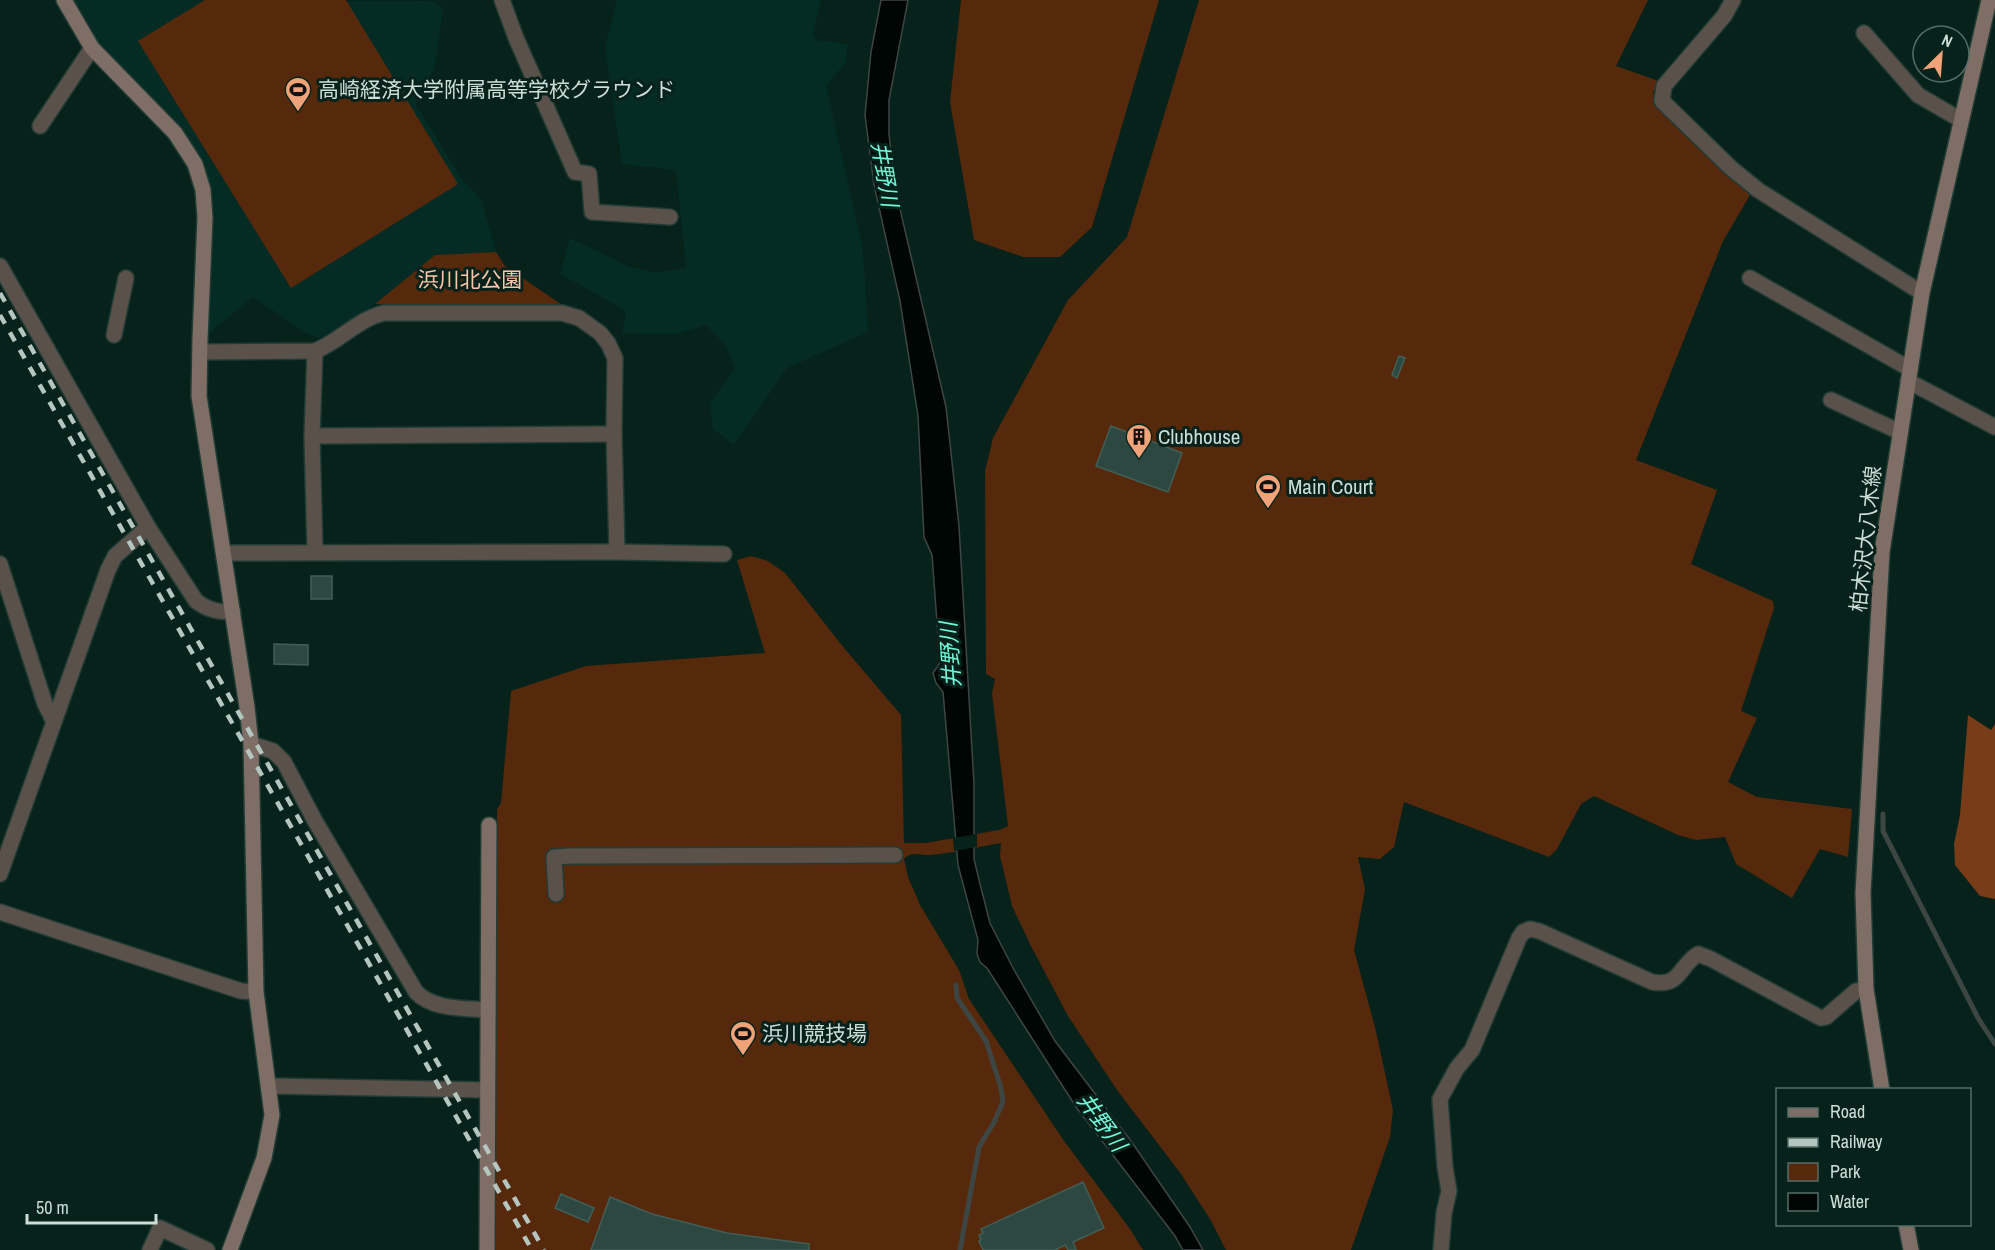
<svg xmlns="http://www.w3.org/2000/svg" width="1995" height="1250" viewBox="0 0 1995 1250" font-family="'Archivo Narrow','Noto Sans JP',sans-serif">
<rect width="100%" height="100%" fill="#06221b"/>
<g fill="#052c24">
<polygon points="73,0 432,1 443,8 437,54 433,71 421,88 416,105 462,179 481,199 496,252 435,255 375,304 324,338 309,335 253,297 206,336 214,216 211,195 202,166 96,43"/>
<polygon points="617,0 821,0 813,34 816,40 848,44 845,63 826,86 863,250 868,332 787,368 734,445 713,429 710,403 735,368 725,344 706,325 675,334 622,333 626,311 560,274 570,238 628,266 656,273 686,268 676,170 622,164 605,47"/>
</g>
<g fill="#56290c">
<polygon points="205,0 346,0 458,184 291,288 138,41"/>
<polygon points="961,0 1159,0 1092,227 1060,257 1023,257 974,240 950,102"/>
<path d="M 1199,0 L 1648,0 L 1616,66 L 1659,81 L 1653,92 L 1656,106 L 1750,195 L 1723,241 L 1636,460 L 1717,490 L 1691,564 L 1773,601 L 1774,608 L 1741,711 L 1757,718 L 1728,782 L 1757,797 L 1852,809 L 1848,857 L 1820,849 L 1792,898 L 1736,864 L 1725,837 L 1696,840 L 1678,835 L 1594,796 L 1581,804 L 1557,849 L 1549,857 L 1404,802 L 1394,847 L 1380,859 L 1358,857 L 1365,889 L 1354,950 L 1375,1027 L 1393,1110 L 1390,1137 L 1351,1250 L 1226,1250 L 1210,1219 L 1181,1174 L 1117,1090 L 1068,1016 L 1031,946 L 1012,906 L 1000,856 L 1001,843 C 978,847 954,853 930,855 C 920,856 912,850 904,859 L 908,877 L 920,905 L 959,970 L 969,999 L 1064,1141 L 1130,1229 L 1143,1250 L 495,1250 L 497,809 L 501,803 L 511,691 L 586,666 L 765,653 L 737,560 L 751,556 L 768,561 L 785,573 L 844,648 L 901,715 L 904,843 L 926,843 L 999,830 L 1008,826 L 992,693 L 995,679 L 986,674 L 985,471 L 993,438 L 1068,300 L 1127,237 Z"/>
<polygon points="496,252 505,266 565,307 375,304 435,255"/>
</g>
<polygon fill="#783d18" points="1968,715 1991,730 1995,724 1995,899 1980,896 1955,865 1954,844 1960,815"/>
<polygon fill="#000604" stroke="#3e4644" stroke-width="1.5" points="881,0 908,0 889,100 889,134 894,183 946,407 959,526 974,784 974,859 980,884 990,923 1013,968 1055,1041 1131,1141 1190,1227 1203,1250 1183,1250 1175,1236 1076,1107 987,968 980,962 977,954 978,940 958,865 943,692 936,683 933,673 940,663 932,555 924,537 918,416 900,301 874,185 865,115 871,52"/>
<polygon fill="#06221b" points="977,834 977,847 954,851 953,838"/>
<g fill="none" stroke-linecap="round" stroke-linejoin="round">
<g stroke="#3e4644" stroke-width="5">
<polyline points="1883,814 1883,831 1978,1018 1995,1044"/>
<polyline points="956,985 957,998 986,1041 1001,1088 1003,1102 993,1124 979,1147 960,1250"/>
</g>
</g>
<g fill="#2d4841" stroke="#425e56" stroke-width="1.5">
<polygon points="1399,356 1405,358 1397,378 1392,375"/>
<polygon points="1111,426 1182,453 1168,492 1096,466"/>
<rect x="311" y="576" width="21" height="23"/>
<polygon points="274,644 308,645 308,665 274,664"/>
<polygon points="1083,1182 1104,1228 1073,1242 1076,1250 1068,1250 1065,1245 1055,1250 983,1250 979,1241 981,1240 979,1235 983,1233 981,1229"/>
<polygon points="561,1194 594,1208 588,1222 555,1208"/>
<polygon points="610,1197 652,1214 727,1233 809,1244 809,1250 591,1250"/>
</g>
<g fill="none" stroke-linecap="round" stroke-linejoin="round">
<defs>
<g id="street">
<polyline points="502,0 516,38 575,172 589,174 592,212 670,217"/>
<polyline points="1733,0 1724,16 1664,86 1662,101 1731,168 1758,190 1922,293"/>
<polyline points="1864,33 1918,95 1961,120"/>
<polyline points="40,126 92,48"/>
<path d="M 0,266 L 148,527 L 196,601 C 208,610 217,612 233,612"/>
<polyline points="1750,278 1910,369"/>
<polyline points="114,335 126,278"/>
<path d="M 201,352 L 315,351 C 340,341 358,319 384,313 L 562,313 L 579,318 L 600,333 L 608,343 L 615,358 L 614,434 L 617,552"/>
<polyline points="1908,381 1995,427"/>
<polyline points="1831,400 1900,432"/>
<polyline points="312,436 614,434"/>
<polyline points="315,551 312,436 315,351"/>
<polyline points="224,553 617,552 724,554"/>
<polyline points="0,564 45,704 54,722"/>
<path d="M 251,744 L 273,751 L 284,762 L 315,821 L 416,992 C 433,1010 464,1008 488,1010"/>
<polyline points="0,874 108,570 115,556 148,527"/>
<polyline points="556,894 554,857 570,856 895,855"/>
<polyline points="0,912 241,991 256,992"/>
<polyline points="269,1086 487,1090"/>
<polyline points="150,1250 160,1228 207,1250"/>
<path d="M 1441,1250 L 1444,1213 L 1449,1191 L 1445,1167 L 1440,1099 L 1457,1068 L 1472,1050 L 1519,938 L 1523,932 L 1530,929 L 1539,931 L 1652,982 C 1681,987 1678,967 1698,954 L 1711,959 L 1821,1018 L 1826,1017 L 1856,991 L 1866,989"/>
</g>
<g id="secondary">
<polyline points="64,0 92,48 175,133 195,164 203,190 205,218 200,339 199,396 247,707 251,744 256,992 272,1115 264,1158 230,1250"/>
<polyline points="1882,1090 1866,989 1863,893 1882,552 1922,293 1989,0"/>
<polyline points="1906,1224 1911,1250"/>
<polyline points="487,1250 489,825"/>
</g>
</defs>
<use href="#street" stroke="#223c35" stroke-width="18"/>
<use href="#secondary" stroke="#223c35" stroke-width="18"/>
<use href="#street" stroke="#5b514b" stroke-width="15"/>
<use href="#secondary" stroke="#7e6e66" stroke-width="15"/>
<g stroke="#b5c6c1" stroke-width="4.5" stroke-dasharray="10 10" stroke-linecap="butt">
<polyline points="0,293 544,1250"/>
<polyline points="0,315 532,1250"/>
</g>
</g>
<defs>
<symbol id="stadium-pin" viewBox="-11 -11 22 30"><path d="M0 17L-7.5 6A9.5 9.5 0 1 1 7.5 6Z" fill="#f0a378" stroke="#06221b"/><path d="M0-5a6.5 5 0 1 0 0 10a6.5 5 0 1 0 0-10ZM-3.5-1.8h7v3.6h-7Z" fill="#111"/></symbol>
<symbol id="building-pin" viewBox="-11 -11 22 30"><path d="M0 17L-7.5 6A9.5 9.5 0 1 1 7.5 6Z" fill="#f0a378" stroke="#06221b"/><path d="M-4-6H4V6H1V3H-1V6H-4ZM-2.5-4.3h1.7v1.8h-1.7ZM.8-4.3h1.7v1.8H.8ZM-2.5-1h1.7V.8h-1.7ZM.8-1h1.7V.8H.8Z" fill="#111"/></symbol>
</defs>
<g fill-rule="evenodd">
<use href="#stadium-pin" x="283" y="75" width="30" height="40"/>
<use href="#building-pin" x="1124" y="422" width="30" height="40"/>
<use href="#stadium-pin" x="1253" y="472" width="30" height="40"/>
<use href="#stadium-pin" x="728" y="1019" width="30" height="40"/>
</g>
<g text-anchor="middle" stroke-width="6" stroke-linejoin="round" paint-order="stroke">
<g font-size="21" fill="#cdddd8" stroke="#06221b" text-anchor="start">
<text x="318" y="97">高崎経済大学附属高等学校グラウンド</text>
<text x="1158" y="444">Clubhouse</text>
<text x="1288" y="494">Main Court</text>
<text x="762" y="1041">浜川競技場</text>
</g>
<g font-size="21" fill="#fdc5a8" stroke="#06221b">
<text x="470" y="287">浜川北公園</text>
</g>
<g font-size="21" fill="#cdddd8" stroke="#06221b">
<text transform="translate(1866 539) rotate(-84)" y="7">柏木沢大八木線</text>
</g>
<g font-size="22" font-style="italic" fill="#73f6d7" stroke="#06221b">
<text transform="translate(885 174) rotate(80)" y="8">井野川</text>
<text transform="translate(950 655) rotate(-94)" y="8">井野川</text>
<text transform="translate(1102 1122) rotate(54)" y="8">井野川</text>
</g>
</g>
<rect x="1776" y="1088" width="195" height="138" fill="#06221b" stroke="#566d67" stroke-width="1.5"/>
<rect x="1788" y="1108" width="30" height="9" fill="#7e6e66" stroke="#566d67" stroke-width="1.5"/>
<text x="1830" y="1118" font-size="18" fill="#cdddd8">Road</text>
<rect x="1788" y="1138" width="30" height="9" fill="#b5c6c1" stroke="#566d67" stroke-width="1.5"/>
<text x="1830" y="1148" font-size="18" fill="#cdddd8">Railway</text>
<rect x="1788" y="1163" width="30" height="18" fill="#56290c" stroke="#566d67" stroke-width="1.5"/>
<text x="1830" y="1178" font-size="18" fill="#cdddd8">Park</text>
<rect x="1788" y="1193" width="30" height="18" fill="#000604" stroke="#566d67" stroke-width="1.5"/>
<text x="1830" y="1208" font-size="18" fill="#cdddd8">Water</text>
<g transform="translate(1941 54) rotate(25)"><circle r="28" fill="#06221b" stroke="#566d67" stroke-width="1.5"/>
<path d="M0-4.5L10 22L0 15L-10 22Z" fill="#f0a378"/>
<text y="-9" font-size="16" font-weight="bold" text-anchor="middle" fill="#cdddd8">N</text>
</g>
<path d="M27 1214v9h129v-9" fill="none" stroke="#cdddd8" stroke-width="3"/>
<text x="36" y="1214" font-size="18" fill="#cdddd8" stroke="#06221b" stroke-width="4.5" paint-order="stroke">50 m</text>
</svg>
